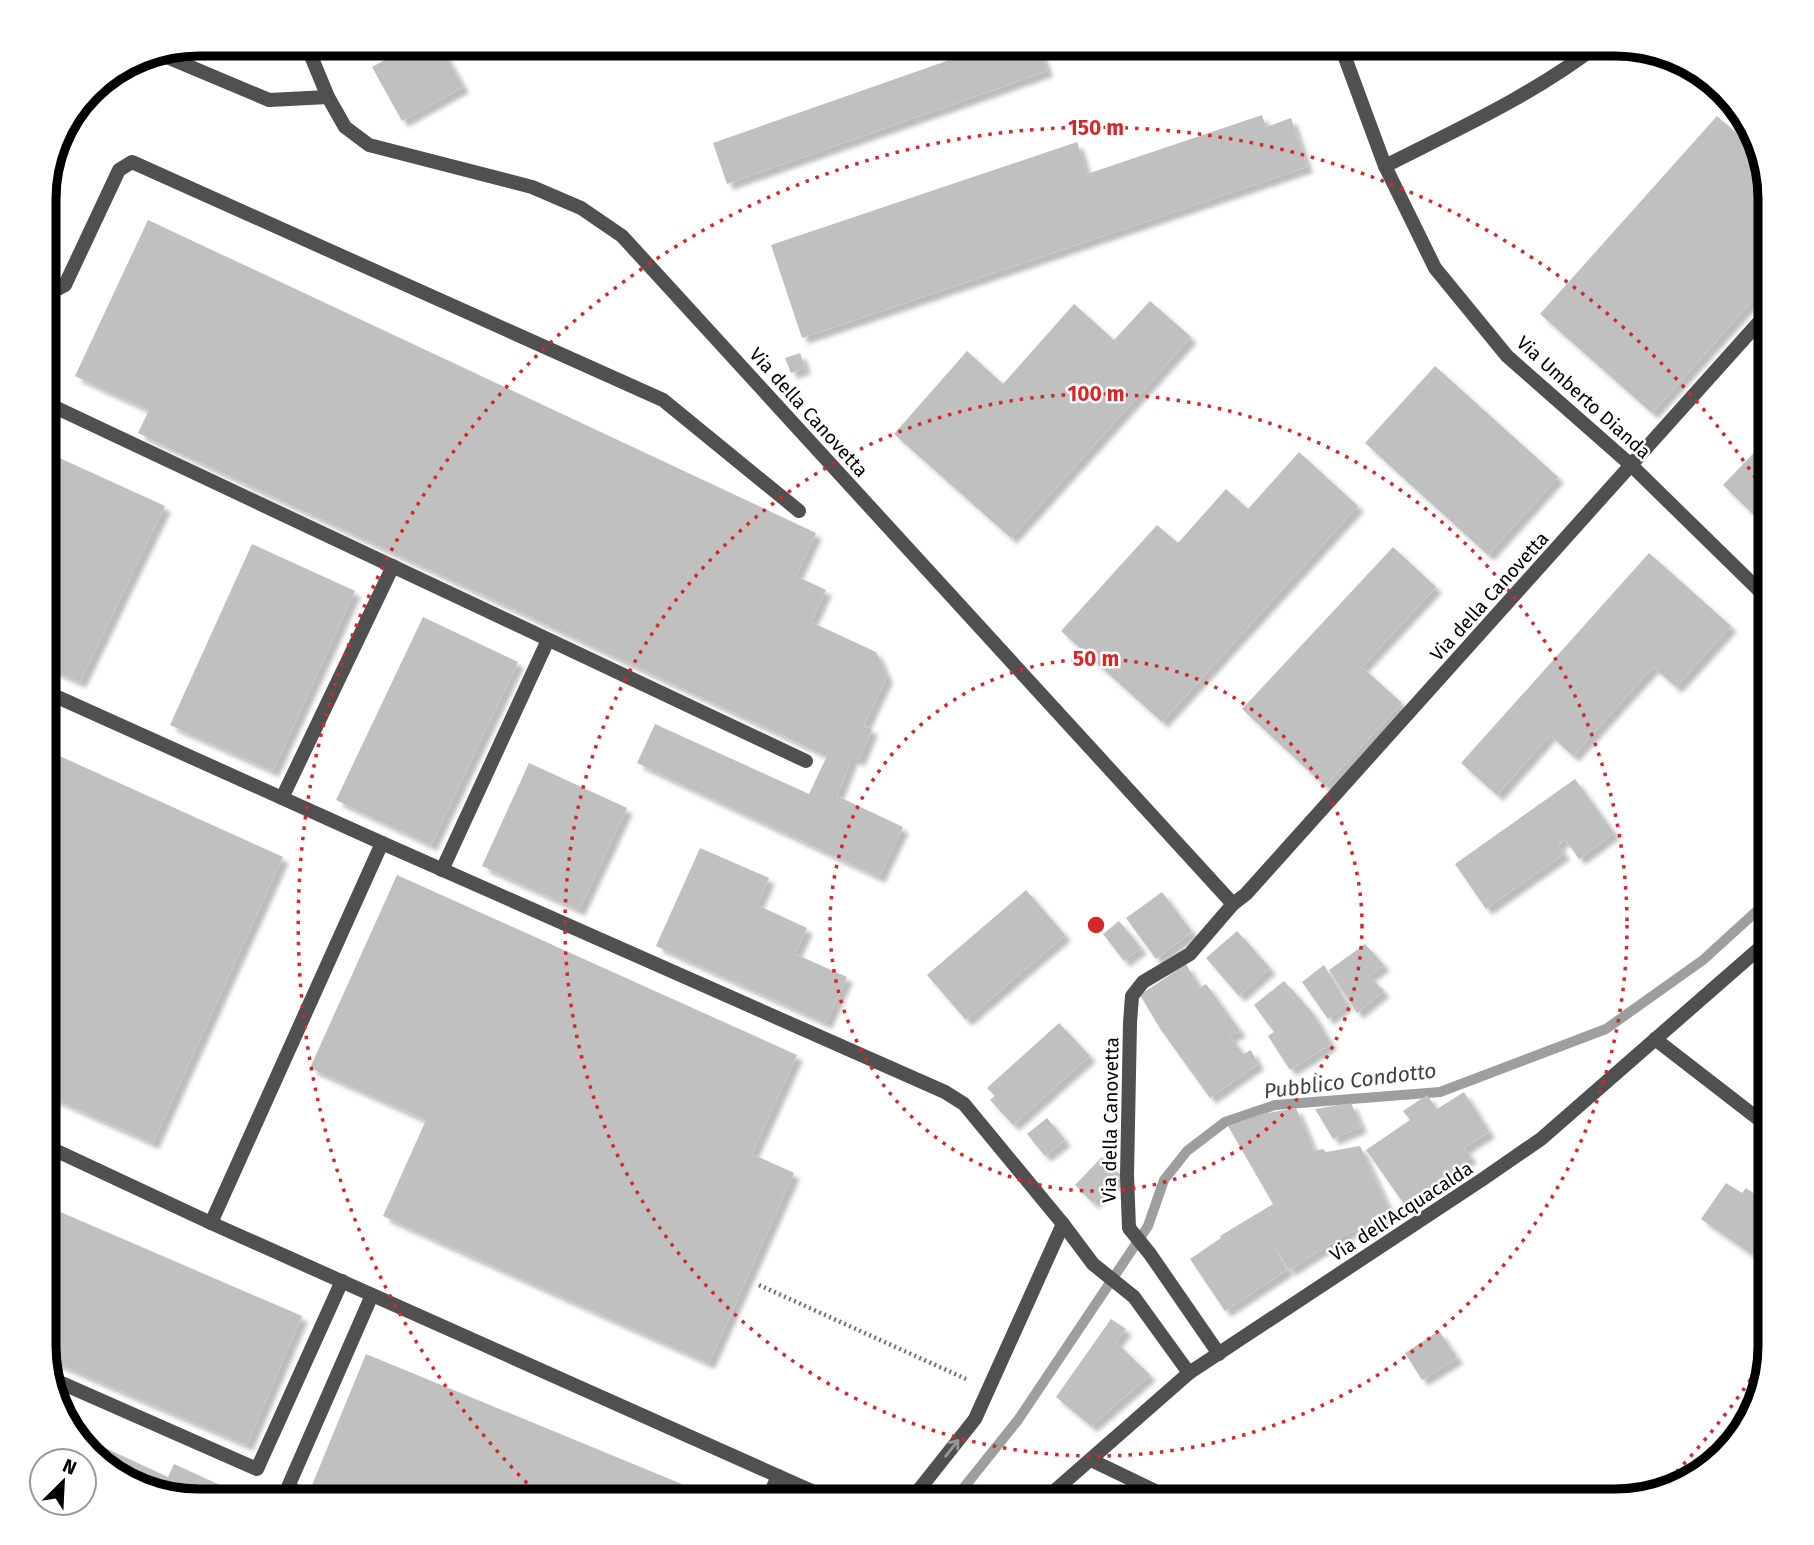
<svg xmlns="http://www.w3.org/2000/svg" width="1814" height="1545" viewBox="0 0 1814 1545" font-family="'Fira Sans',sans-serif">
<defs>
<filter id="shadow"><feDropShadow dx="6" dy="6" stdDeviation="2" flood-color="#0004"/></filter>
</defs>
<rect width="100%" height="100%" fill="#fff"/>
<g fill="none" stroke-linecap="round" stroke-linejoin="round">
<polyline stroke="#9e9e9e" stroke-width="10" points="953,1501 1018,1420 1148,1226 1164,1180 1187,1151 1225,1122 1275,1105 1440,1092 1606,1029 1703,960 1770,899"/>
</g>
<g fill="#c0c0c0" filter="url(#shadow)">
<polygon points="414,44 439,44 463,87 402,121 372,67"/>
<polygon points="995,44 1038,44 1047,71 727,184 713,143"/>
<polygon points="1262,115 1266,127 1291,118 1307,167 802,338 771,245 1077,142 1087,174"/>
<polygon points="1717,116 1761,155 1770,199 1770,281 1652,413 1540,314"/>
<polygon points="148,220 816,533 796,576 826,590 811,622 876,652 887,677 864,726 872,729 859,760 852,758 837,796 903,827 879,877 637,763 655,724 809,794 827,756 138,433 149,410 75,376"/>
<polygon points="1150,301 1191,337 1011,538 894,434 967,351 1003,384 1074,304 1114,340"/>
<polygon points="800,353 805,368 791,373 785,358"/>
<polygon points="1435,366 1558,477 1488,555 1365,443"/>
<polygon points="1770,436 1770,531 1723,485"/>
<polygon points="44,451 165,506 80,682 44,666"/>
<polygon points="1299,452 1358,506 1162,722 1061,631 1157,525 1178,543 1226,489 1248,509"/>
<polygon points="252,544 355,591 273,771 170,725"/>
<polygon points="1393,547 1436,587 1362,667 1402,703 1325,786 1242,709"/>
<polygon points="1649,553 1731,626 1676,687 1653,667 1573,756 1550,735 1497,795 1461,763"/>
<polygon points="423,617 518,662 431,845 336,800"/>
<polygon points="44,749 283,857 153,1143 44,1094"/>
<polygon points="529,763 627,808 579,910 482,866"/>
<polygon points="1575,779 1614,833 1579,859 1565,839 1558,845 1564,854 1486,909 1455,864"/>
<polygon points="700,848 769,878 757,905 807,928 795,954 847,977 826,1023 656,946"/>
<polygon points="397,875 797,1055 752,1154 794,1173 709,1363 383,1216 426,1120 310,1068"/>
<polygon points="1026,890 1065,935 966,1020 927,975"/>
<polygon points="1162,892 1192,932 1156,959 1126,918"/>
<polygon points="1119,921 1141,948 1124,961 1103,934"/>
<polygon points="1237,931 1270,968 1239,996 1206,958"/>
<polygon points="1365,944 1384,965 1369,976 1384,991 1357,1013 1329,970"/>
<polygon points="1186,964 1200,988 1206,984 1240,1031 1230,1036 1243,1054 1251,1050 1258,1064 1210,1098 1161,1030 1140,995"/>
<polygon points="1324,965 1347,1004 1328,1019 1302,982"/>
<polygon points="1284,981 1311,1011 1331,1044 1290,1070 1268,1036 1274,1032 1254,1005"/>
<polygon points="1059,1023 1090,1056 1013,1125 990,1100 995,1096 987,1088"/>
<polygon points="1464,1092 1489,1132 1464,1148 1471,1157 1404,1204 1366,1150 1410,1120 1403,1111 1427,1095 1437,1109"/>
<polygon points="1351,1103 1361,1127 1333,1139 1315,1109"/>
<polygon points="1296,1108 1314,1151 1323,1149 1326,1152 1360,1146 1391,1214 1346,1234 1289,1270 1272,1243 1287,1270 1225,1311 1190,1259 1221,1238 1220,1236 1273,1204 1228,1126 1261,1114"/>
<polygon points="1047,1118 1065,1140 1045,1156 1027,1134"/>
<polygon points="1102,1157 1121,1175 1093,1203 1075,1185"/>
<polygon points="1726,1183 1742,1193 1746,1188 1764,1200 1759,1206 1770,1214 1770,1267 1701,1219"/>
<polygon points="51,1208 302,1316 247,1445 45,1358 44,1223"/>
<polygon points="1111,1319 1126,1329 1116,1342 1150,1375 1091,1426 1056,1397"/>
<polygon points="1439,1331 1457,1358 1422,1380 1405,1353"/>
<polygon points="366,1354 723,1501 337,1501 310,1490"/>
<polygon points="75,1434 168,1477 174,1464 255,1501 199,1501 140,1490 96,1462"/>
</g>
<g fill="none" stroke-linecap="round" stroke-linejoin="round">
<polyline stroke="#727272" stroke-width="4.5" stroke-dasharray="2 3.5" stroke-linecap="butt" points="759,1285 966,1379"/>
<g stroke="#505050" stroke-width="14">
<polyline points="44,292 48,294 65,285 119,170 132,162 663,400 799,511"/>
<polyline points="44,402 806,761"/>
<polyline points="282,798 393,566"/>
<polyline points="442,870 548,640"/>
<polyline points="1233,904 1246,894 1770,310"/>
<polyline points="1655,1039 1770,1128"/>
<polyline points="44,1163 51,1148"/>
<polyline points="50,1378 257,1469 342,1281"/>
<polyline points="316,1501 288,1487 372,1295"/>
<polyline points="767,1501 778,1476"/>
</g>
<g stroke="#505050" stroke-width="14">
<polyline points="306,44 328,97 345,127 369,145 532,187 581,208 622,236 1233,904 1190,954 1143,982 1132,996 1130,1023 1127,1175 1129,1228 1150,1254 1219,1354"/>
<polyline points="155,52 269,100 328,97"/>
<path d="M 1385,166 C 1458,129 1535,94 1599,44"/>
<polyline points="44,691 382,843 945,1092 964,1104 1063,1224 1093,1264 1134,1297 1189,1373"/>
<polyline points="44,1145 211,1223 834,1501"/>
<polyline points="211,1223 382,843"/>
<polyline points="1091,1460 1176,1501"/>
<polyline points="910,1501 975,1419 1063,1224"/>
</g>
<g stroke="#505050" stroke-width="14">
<polyline points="1340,44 1385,166 1435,268 1507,356 1632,466 1770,601"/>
<polyline points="1043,1501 1189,1373 1483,1179 1541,1139 1770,939"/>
</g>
</g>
<defs><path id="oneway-shaft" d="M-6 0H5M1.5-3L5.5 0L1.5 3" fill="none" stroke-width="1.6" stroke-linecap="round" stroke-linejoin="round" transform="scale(1.75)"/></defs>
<use stroke="#969696" href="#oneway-shaft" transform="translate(952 1448) rotate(-52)"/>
<g fill="none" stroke="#d62828" stroke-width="3.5" stroke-dasharray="3.5 7">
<circle cx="1096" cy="925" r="266"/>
<circle cx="1096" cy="925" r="531"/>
<path d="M1768 1353A797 797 0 0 1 1660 1489M542 1498A797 797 0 1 1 1768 497"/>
</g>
<g text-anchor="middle" stroke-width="5" stroke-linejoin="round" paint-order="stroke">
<g font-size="19" fill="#000" stroke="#fff">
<text transform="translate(1584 397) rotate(42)" y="7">Via Umberto Dianda</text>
<text transform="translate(809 412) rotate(48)" y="7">Via della Canovetta</text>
<text transform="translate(1489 596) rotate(-48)" y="7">Via della Canovetta</text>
<text transform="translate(1110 1120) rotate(-89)" y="7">Via della Canovetta</text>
<text transform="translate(1401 1211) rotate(-33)" y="7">Via dell'Acquacalda</text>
</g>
<g font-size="21" font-style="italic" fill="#3f3f3f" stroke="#fff">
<text transform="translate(1350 1081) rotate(-7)" y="7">Pubblico Condotto</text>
</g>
</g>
<path d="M0 0H1814V1545H0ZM199 56H1615A143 143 0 0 1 1758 199V1346A143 143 0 0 1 1615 1489H199A143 143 0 0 1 56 1346V199A143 143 0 0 1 199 56Z" fill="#fff" fill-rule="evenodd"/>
<path fill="none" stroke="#000" stroke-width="9" d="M199 56H1615A143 143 0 0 1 1758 199V1346A143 143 0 0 1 1615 1489H199A143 143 0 0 1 56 1346V199A143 143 0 0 1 199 56Z"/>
<circle cx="1096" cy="925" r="10" fill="#d62828" stroke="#fff" stroke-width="3.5"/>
<g font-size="21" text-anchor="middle" font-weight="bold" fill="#d62828" stroke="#fff" stroke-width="5" stroke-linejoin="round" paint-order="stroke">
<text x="1096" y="135">150 m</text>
<text x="1096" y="401">100 m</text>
<text x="1096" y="666">50 m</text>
</g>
<g transform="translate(63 1482) rotate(24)"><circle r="33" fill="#ffffff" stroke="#999999" stroke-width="2"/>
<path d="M0-5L12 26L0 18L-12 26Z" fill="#000000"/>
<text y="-10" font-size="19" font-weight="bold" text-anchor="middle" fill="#000000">N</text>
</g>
</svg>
